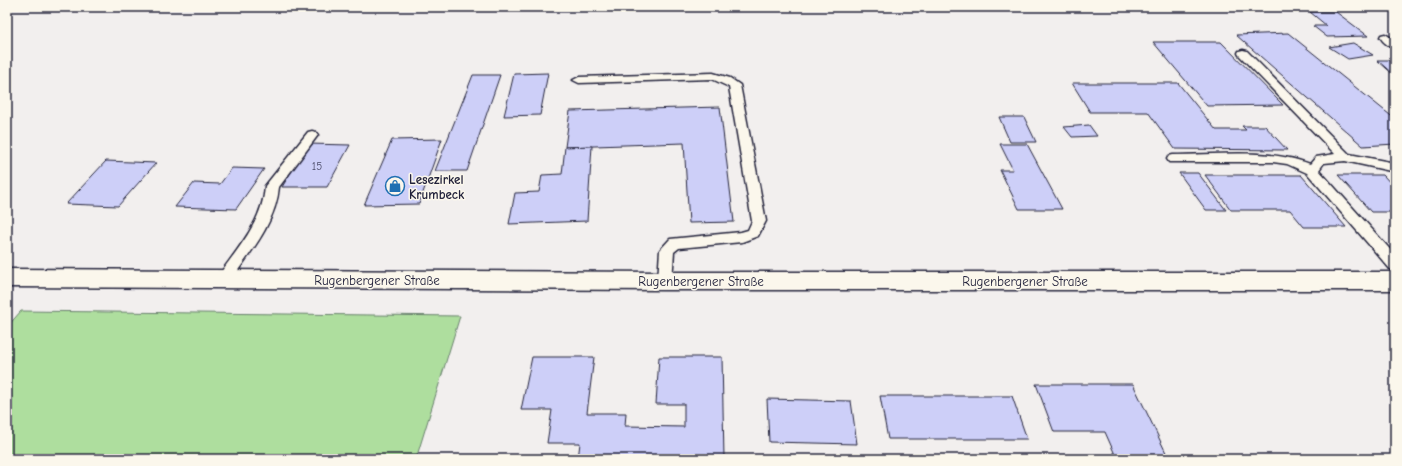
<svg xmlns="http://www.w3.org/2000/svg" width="1402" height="466" viewBox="0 0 1402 466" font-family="'Comic Neue',sans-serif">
<rect width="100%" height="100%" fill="#f2efee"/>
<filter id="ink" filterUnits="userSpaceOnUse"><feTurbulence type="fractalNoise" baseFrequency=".025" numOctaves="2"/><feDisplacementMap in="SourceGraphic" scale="8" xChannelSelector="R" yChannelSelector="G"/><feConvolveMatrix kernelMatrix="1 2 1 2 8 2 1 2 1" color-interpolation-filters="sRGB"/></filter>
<g filter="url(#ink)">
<polygon fill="#aede9e" stroke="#68806c" points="21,311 460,316 416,459 7,459 7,327"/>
<g fill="#cdcff8" stroke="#22223b">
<polygon points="1310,12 1336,12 1368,36 1327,37 1313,26 1327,26"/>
<polygon points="1288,33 1395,119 1395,144 1363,146 1236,35"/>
<polygon points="1153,42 1221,42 1283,105 1207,106"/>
<polygon points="1353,43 1373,55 1348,59 1329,47"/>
<polygon points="1377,60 1395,60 1395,76"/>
<polygon points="548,73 540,115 504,116 514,74"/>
<polygon points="473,75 500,75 467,171 435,171"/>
<polygon points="1072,83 1178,83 1216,130 1246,130 1242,126 1265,126 1287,150 1175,149 1148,112 1090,112"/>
<polygon points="720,107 734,222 689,223 684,143 565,147 570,111"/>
<polygon points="999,117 1024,117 1036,142 1010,142"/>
<polygon points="1089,125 1097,136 1072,137 1064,127"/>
<polygon points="442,139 419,204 364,205 392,140"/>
<polygon points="308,144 350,145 327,187 282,187"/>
<polygon points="1000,144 1027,144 1062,209 1019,209 1000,170 1013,170"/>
<polygon points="592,146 587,221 509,224 515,193 539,192 542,175 562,174 565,147"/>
<polygon points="106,161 156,163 118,206 66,204"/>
<polygon points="232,168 264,169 236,209 175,207 194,183 220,184"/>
<polygon points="1179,173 1198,173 1226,210 1206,210"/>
<polygon points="1205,175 1301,175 1346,227 1304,227 1290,210 1231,210"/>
<polygon points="1338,175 1383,175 1395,188 1395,212 1371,212"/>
<polygon points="532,357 594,357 587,413 626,413 625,426 684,427 684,404 656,404 659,357 722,357 724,459 578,459 580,443 547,443 552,410 521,410"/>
<polygon points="1036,384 1133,384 1169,459 1117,459 1105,432 1054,432"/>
<polygon points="880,396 1012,396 1027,439 888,439"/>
<polygon points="767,399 851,401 857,444 769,442"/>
</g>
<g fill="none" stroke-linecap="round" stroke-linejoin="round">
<defs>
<g id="lane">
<path d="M 1385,34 L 1395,40 L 1395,48 C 1389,47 1383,42 1380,37 L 1381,35 Z"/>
<path d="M 1243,50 L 1247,51 L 1349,154 L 1395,163 L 1395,172 L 1345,161 L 1324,163 L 1319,170 L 1395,255 L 1395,270 L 1390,269 L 1307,173 L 1287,164 L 1273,162 L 1169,162 L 1167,159 L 1169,156 L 1173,155 C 1217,155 1269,148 1310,164 L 1316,157 L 1335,154 L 1239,55 L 1238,53 L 1239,51 Z"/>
<polygon points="713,73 730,78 740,85 766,221 758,236 742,242 679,248 674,252 672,281 670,285 665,287 660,285 658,281 660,250 670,239 741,232 748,230 752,221 729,87 712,79 579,83 573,80 579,77"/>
<path d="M 312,131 L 316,132 L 318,135 L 279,187 C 276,223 249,254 229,283 L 224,284 L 219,283 L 217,279 L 219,275 C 238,248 263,221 265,186 L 308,132 Z"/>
</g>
<polygon id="secondary" points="7,269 665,272 1395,272 1395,290 665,290 7,287"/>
</defs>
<use href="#lane" stroke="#22223b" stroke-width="3"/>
<use href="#secondary" stroke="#22223b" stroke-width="3"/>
<use href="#lane" fill="#fbf7ec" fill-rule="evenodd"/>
<use href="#secondary" fill="#fbf7ec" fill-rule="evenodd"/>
</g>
</g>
<defs>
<symbol id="shop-ring" viewBox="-11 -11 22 22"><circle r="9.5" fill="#fbf7ec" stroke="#1f6fb2" stroke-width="1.5"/><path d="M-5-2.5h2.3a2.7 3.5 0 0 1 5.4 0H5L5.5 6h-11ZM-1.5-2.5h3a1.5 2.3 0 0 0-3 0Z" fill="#1f6fb2"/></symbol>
</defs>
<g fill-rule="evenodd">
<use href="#shop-ring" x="384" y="175" width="22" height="22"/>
</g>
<g text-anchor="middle" stroke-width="3" stroke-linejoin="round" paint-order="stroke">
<g font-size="11" fill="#4d4d6a">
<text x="317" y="170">15</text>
</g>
<g font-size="13" font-weight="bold" fill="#22223b" stroke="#fbf7ec" text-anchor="start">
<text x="409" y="184">Lesezirkel<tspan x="409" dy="15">Krumbeck</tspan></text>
</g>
<g font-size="13" fill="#22223b" stroke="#fbf7ec">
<text x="377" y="285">Rugenbergener Straße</text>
<text x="701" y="286">Rugenbergener Straße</text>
<text x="1025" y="286">Rugenbergener Straße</text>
</g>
</g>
<rect width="1402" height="466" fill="none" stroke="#fbf7ec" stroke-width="24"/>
<rect x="12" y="12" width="1378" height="442" fill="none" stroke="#22223b" stroke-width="1.5" filter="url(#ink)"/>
</svg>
